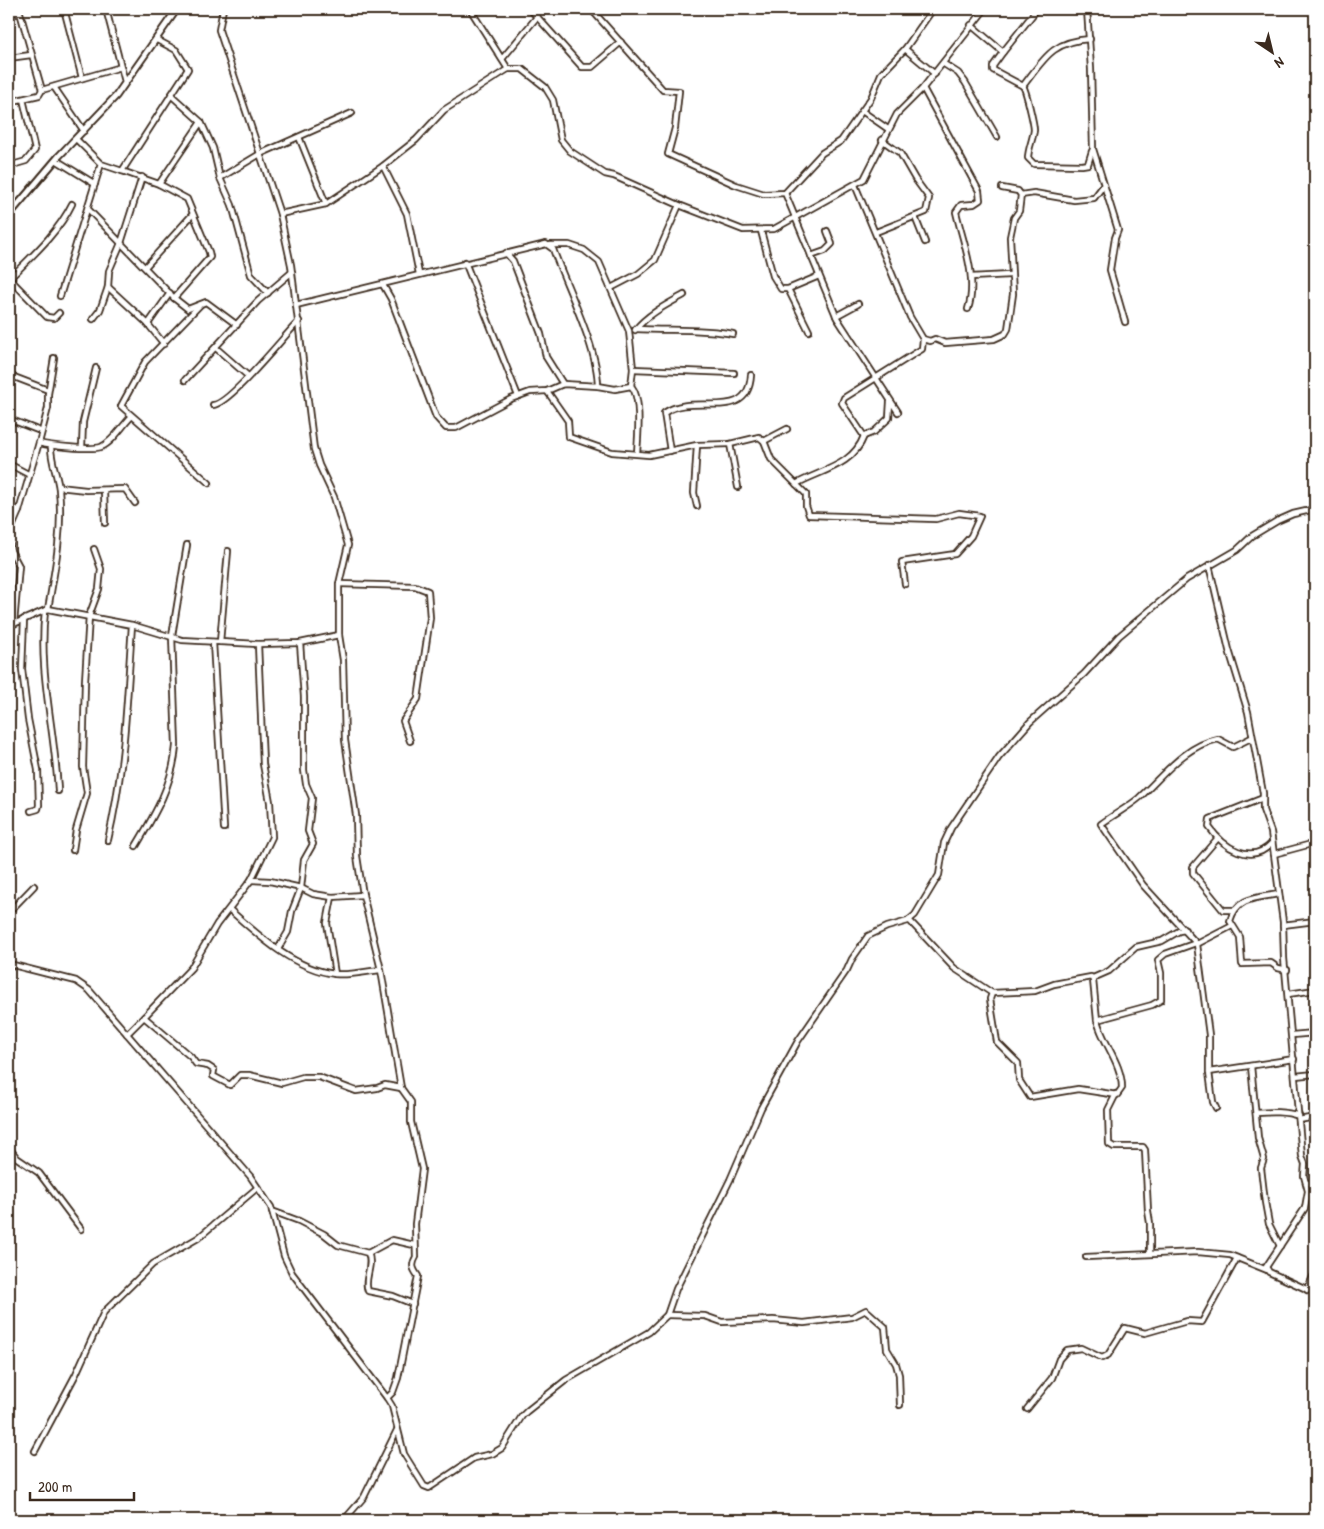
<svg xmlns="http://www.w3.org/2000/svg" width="1324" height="1529" viewBox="0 0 1324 1529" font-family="'Patrick Hand',sans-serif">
<rect width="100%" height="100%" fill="#fff"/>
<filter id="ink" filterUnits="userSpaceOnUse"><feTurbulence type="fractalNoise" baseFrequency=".02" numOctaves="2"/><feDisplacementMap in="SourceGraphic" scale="10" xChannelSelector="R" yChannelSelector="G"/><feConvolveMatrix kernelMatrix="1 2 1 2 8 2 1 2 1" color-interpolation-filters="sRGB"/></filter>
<g filter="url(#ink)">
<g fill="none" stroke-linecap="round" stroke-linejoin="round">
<defs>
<g id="minor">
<polyline points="19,9 42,90"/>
<polyline points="64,9 82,78"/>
<polyline points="106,9 125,82"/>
<path d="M 223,9 L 219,30 L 280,214 L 291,265 L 314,449 L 319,465 L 334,497 L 348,545 L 339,584 L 339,635 L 343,660 L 345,740 L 356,815 L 357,856 L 363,895 L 381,970 L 401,1088 L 411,1102 L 411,1122 L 422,1169 L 415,1224 L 416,1257 C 411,1265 413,1269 418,1276 L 398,1378 L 393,1392 L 387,1398"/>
<polyline points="470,9 508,69"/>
<polyline points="530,9 582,67 592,67 621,42"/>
<polyline points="591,9 663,90 679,91 675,128 668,154 736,185 764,194 785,193 822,153 841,141 871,98 881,74 905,49 933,9"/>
<polyline points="1087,9 1091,69 1093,149 1118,230 1115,238 1110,270 1125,322"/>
<polyline points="107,11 121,9"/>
<polyline points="9,15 20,13"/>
<path d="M 971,25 L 1003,52 L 993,66 L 993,70 L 1023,86 C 1026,90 1034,124 1034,130 C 1033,139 1028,149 1028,158 L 1034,164 L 1082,165 L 1088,164 L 1092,151"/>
<polyline points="905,49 935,74"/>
<polyline points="1003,52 1034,13 1034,9"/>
<polyline points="9,58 31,55"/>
<polyline points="502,59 537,17"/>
<polyline points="944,64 958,73 965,82 997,137"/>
<path d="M 1023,86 C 1044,59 1052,41 1090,39"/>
<polyline points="54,87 84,131"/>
<path d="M 923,88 L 979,191 L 980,200 L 974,204 L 961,205 L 956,212 C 963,242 978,278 968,309"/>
<polyline points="171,95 201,122 213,148 220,178 232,205 251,275 268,293"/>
<polyline points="9,102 39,95 42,90 121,67"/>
<polyline points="862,111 888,129"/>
<polyline points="299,137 326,204"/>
<polyline points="76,139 101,164 122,171 188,69 176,50 157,40"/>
<polyline points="260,154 352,113"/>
<polyline points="56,160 95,184"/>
<polyline points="9,166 26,161 35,150 23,99"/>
<polyline points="383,166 407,214 419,274"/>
<polyline points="122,171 159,184 187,199 209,252 210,257 174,298"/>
<polyline points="220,178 260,154"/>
<polyline points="159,184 201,122"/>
<polyline points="855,185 910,317 923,339 922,349 917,352 844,398 842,403 864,436 874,432 889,418 890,402"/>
<polyline points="785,193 837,318 898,412"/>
<polyline points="1021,195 1034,193 1074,200 1094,198 1103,186"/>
<polyline points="88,209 174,298 188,309 206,302 237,325"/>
<polyline points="280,214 326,204 383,166 416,140 444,110 508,69 522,69 545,87 553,100 561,140 570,151 605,174 614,176 679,205 743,230 774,229 864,179 897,114 923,88 985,9"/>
<polyline points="915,217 925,242"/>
<polyline points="761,231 773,276 781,289 788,289 819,276"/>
<polyline points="876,232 926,212 929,198 915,179 900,153 882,140"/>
<polyline points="550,245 569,245 584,250 599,262 629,331 633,369 631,386"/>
<polyline points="506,253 513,261 541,334 546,357 563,384"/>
<polyline points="811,256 825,251 832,244 827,231"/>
<polyline points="465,262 518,396"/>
<polyline points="146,266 192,215"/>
<polyline points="971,277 1010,275"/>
<polyline points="9,278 47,317 54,318 59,313"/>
<path d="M 9,279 C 31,257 58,233 72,204"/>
<polyline points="108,287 147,323 164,344"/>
<polyline points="611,288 638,274 655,260 679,205"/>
<polyline points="788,289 809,331"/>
<polyline points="60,296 101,164"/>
<polyline points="200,305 145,362 121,406 209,483"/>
<path d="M 296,305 L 546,244 L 553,249 C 566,286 598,348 598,386 L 563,384 L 547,391 L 530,392 L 511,399 L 456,428 L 446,428 L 436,417 L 391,299 L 383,285"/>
<polyline points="836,316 858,304"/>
<polyline points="93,319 100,310 108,287 109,271 121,243 142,177"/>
<polyline points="148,324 170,293"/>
<path d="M 636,329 C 668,331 701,328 733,334"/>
<path d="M 635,330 C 648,314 666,305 684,295"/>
<polyline points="923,339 930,341 935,339 945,343 994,339 1005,334 1008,329 1013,294 1010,237 1014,218 1019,211 1021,195 1018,191 1002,188"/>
<polyline points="216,348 248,376"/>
<polyline points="633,369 734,373"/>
<polyline points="9,375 48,390"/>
<polyline points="185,380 258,301 292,272"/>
<path d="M 598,386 L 615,389 L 631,386 C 642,397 638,438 637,453"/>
<polyline points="547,391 568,421 569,437 612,452 649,455 697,445 730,444 759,437 764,441 787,429"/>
<path d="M 213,405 C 230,404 283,337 299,321"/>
<polyline points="9,419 40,431"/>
<polyline points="764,441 771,459 806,494 806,506 809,515 936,519 959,513 980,516 971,536 955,554 902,562 905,584"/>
<path d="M 39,443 C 49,446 91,450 101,447 C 113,442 122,426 131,417"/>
<polyline points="730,444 738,487"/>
<polyline points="82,447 83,422 96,368"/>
<path d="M 670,451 L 664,413 C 694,391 748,425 751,375"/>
<polyline points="9,464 28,474"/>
<path d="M 796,484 C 821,470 853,466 864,436"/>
<polyline points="59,487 86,490 125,489 135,503"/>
<polyline points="104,490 105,523"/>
<polyline points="9,505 19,511"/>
<polyline points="697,506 694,493 697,445"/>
<polyline points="9,534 19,511 40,439 48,408 48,394 54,358"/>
<polyline points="9,541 11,551 19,566 14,623"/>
<polyline points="1209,565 1229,650 1248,712 1263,793 1263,810 1271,832 1283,922 1284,958 1302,1156 1305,1164 1304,1176 1308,1191 1305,1208 1266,1267 1269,1272 1315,1293"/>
<polyline points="339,584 415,586 428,591 430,618 418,699 403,721 410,741"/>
<path d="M 48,609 C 55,569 63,530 59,489 C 57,474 51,462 51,447"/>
<path d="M 45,611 C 38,672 55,730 58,791"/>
<polyline points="24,619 22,669 28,719 38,770 39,805 38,809 31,811"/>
<polyline points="9,626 48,609 132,625 182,640 258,644 300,643 339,635"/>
<polyline points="213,642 224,828"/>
<polyline points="220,642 228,551"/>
<path d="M 1251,738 L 1233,747 L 1218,739 C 1184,746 1163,776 1139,798 C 1127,808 1113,815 1101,824 L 1143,885 L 1197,944 L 1209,1035 L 1209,1072 L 1294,1059"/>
<path d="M 1263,798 L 1210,819 L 1209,827 C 1223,847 1251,866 1272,843"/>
<polyline points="1217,839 1193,867 1193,873 1223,910 1234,910"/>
<path d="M 108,840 C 125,769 127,697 132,625"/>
<path d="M 136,846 C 155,814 173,784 176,746 L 172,636 L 187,545"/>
<polyline points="73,850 76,830 87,793 83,767 85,681 89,616 99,589 101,569 94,549"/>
<polyline points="1274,854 1315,843"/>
<polyline points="251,880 270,881 301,888 313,894 332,897 363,895"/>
<path d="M 1279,894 C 1258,898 1237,896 1230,921 L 1240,937 L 1242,964 L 1271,963 L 1278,968 L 1287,970"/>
<polyline points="332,897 327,923 335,974"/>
<path d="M 230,910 C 259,936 294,969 335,974 C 349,976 367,971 381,970"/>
<polyline points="9,912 34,886"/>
<path d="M 909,920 L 954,968 L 992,993 L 990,999 L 997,1042 L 1018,1063 L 1019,1080 L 1030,1097 L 1078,1089 L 1117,1095 L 1122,1088 C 1122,1063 1103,1044 1097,1020 L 1152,1005 L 1161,1000 L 1161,973 L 1158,960 L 1165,954 L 1196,943"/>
<polyline points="1283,925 1315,921"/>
<polyline points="1197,944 1232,926"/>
<polyline points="278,949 288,932 292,911 301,888 304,860 313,844 308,831 312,798 306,784 304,770 304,697 300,643"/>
<polyline points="9,964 76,981 89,990 250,1176 271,1207 284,1256 292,1273 387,1398 392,1406 404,1454 424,1486 429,1488 474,1458 492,1454 502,1448 522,1416 527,1411 566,1380 649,1332 667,1315 676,1289 730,1180 761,1108 798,1041 847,970 852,959 868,936 887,927 908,921 915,915 939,875 944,843 951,828 999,757 1030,722 1084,674 1119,636 1187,579 1237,550 1252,536 1277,521 1293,514 1315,509"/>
<polyline points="1093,978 1109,971 1136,947 1162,941 1179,931 1185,930"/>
<polyline points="992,993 1035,991 1054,984 1091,977 1093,980 1097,1020"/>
<polyline points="1288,994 1315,990"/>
<polyline points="144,1017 191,968 217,924 251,880 272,837 270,802 263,764 258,644"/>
<polyline points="127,1034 144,1017 191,1057 196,1064 208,1066 214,1070 213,1076 230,1085 240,1075 249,1075 282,1083 303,1077 319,1077 356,1091 377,1088 385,1085 401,1088"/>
<polyline points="1292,1035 1315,1033"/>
<polyline points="1251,1066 1258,1138 1264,1159 1261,1168 1265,1202 1269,1224 1280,1246"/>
<polyline points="1209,1072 1213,1102 1216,1108"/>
<polyline points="1295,1076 1315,1074"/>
<polyline points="1116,1094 1108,1110 1109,1144 1114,1147 1143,1147 1145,1150 1148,1211 1150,1223 1150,1253"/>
<path d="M 1256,1113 C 1270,1112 1285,1111 1299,1116"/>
<polyline points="1299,1120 1315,1117"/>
<polyline points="9,1148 17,1158 39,1173 81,1229"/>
<polyline points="1307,1183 1315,1183"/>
<path d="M 272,1211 L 299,1221 L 324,1234 L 338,1245 L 368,1253 C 374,1266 363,1279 368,1291 L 393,1296 L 413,1304"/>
<polyline points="368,1253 392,1240 414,1245"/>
<polyline points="1086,1257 1198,1252 1230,1255 1267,1270"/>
<polyline points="1307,1290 1315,1272"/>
<polyline points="667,1315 705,1316 722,1322 773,1320 804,1323 852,1317 866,1310 885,1327 887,1349 896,1364 899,1375 900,1405"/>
<polyline points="1027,1409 1052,1378 1059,1359 1067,1350 1081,1348 1102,1358 1108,1355 1125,1328 1145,1333 1187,1321 1202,1322 1237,1258"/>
<polyline points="35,1451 76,1374 104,1312 153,1264 198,1238 257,1188"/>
<polyline points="344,1520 364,1497 397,1430"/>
</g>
<polyline id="tertiary" points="9,215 59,156 116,96 177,9"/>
</defs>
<use href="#minor" stroke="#3b2a1e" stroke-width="8"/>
<use href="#tertiary" stroke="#3b2a1e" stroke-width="9"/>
<use href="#minor" stroke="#fff" stroke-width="4.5"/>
<use href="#tertiary" stroke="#fff" stroke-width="5"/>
</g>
</g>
<rect width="1324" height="1529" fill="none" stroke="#fff" stroke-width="30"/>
<rect x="15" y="15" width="1294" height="1499" fill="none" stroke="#3b2a1e" stroke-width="2" filter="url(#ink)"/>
<g transform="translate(1272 52) rotate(145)" stroke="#ffffff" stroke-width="4" paint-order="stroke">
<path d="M0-4L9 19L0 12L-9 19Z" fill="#3b2a1e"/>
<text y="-8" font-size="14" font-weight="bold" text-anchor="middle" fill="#3b2a1e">N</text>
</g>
<path d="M30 1492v8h104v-8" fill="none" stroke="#3b2a1e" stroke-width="2.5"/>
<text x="38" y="1492" font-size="15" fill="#3b2a1e" stroke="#ffffff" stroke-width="4" paint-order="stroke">200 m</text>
</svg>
